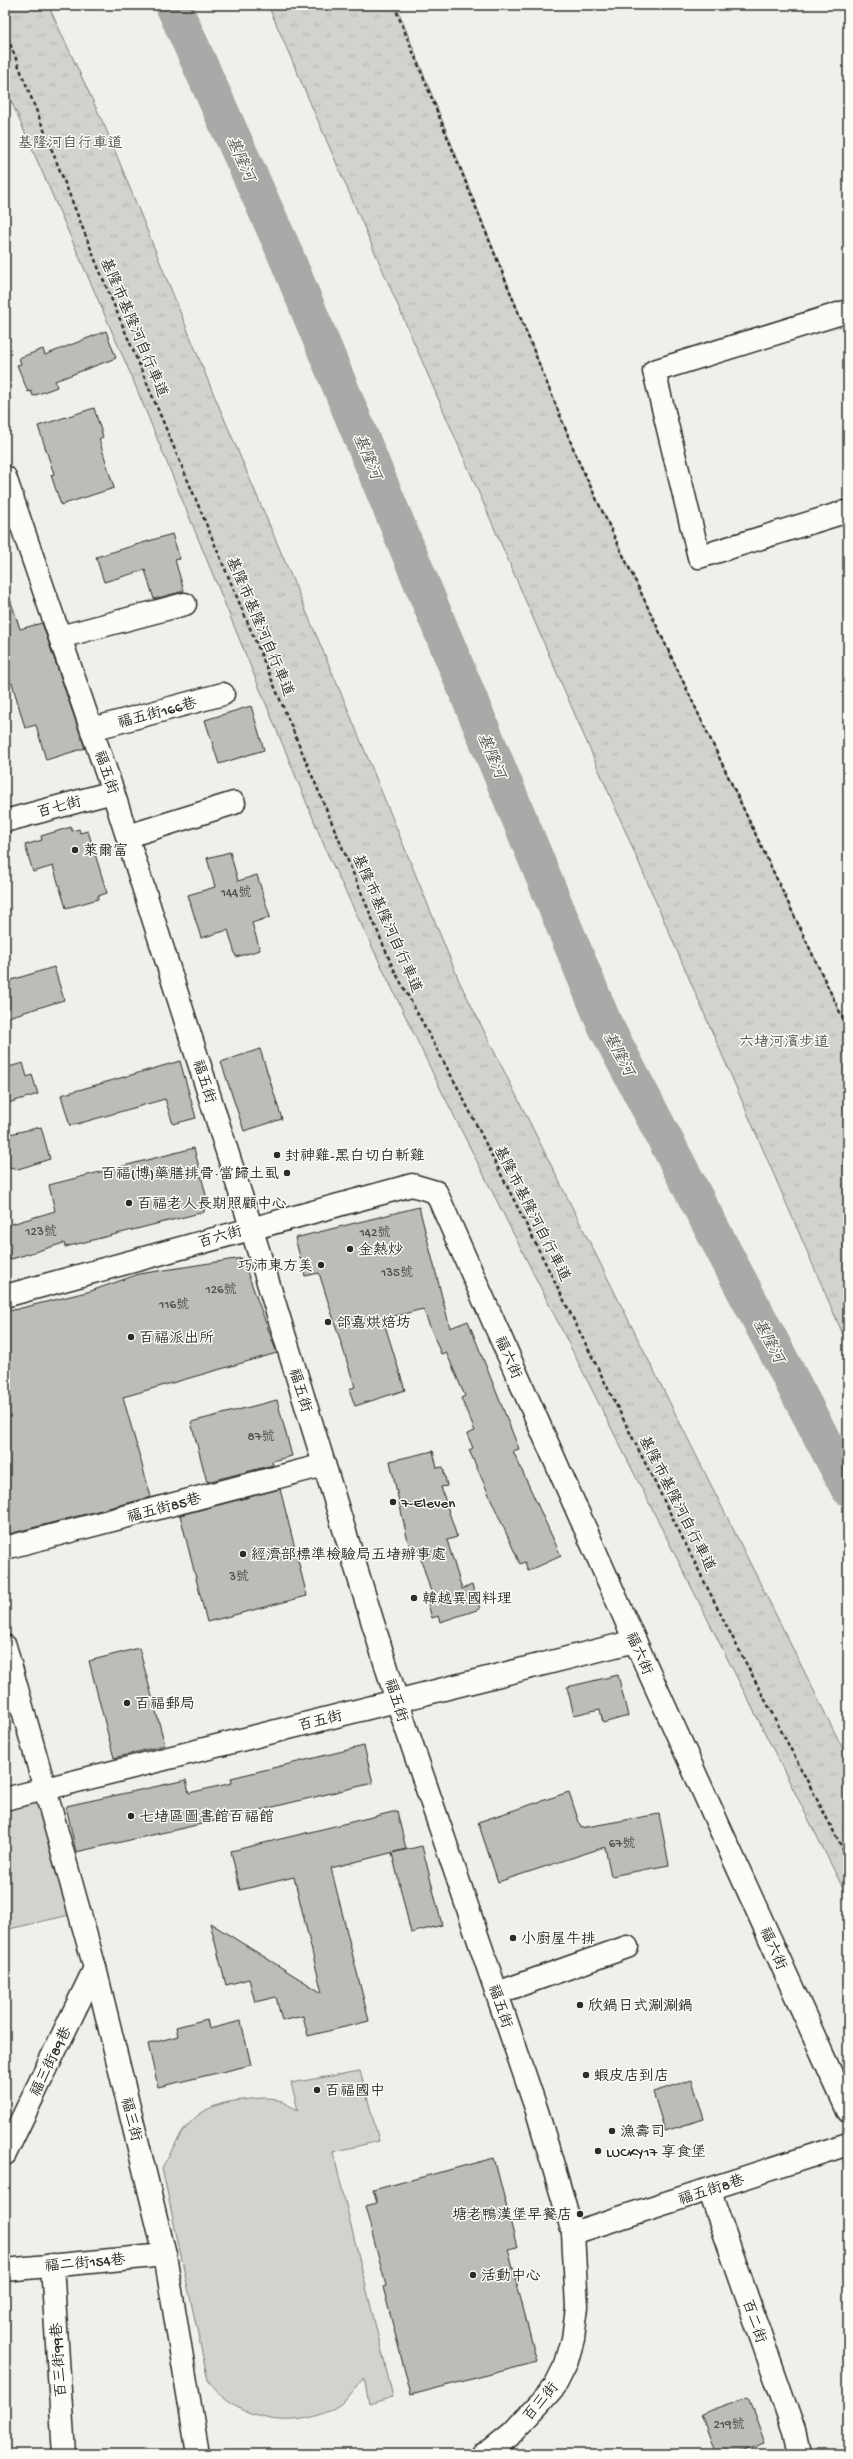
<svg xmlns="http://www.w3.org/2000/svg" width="853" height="2459" viewBox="0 0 853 2459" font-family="'Gochi Hand','LXGW WenKai TC',sans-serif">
<defs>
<pattern id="grass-tufts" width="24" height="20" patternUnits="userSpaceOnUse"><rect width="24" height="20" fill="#d3d2cf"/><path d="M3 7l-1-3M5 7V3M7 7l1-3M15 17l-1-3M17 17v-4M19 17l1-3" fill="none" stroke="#b5b4b2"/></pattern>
</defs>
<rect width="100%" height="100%" fill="#f0efeb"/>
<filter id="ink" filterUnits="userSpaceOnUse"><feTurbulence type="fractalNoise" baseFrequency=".025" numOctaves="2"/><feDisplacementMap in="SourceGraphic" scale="8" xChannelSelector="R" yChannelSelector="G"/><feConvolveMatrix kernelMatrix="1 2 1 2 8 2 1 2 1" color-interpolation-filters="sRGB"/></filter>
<g filter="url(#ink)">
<g fill="url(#grass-tufts)" stroke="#7f7e7d">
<polygon points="5,5 48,5 106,129 209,383 346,705 460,983 848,1759 848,1898 437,1082 328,855 131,375 5,87"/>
<polygon points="268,5 396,5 578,460 848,1029 848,1346"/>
</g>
<g fill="#d3d2cf" stroke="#7f7e7d">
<polygon points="44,1789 74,1914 5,1930 5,1799"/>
<path d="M 360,2071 L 379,2141 L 333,2152 L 393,2397 L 369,2404 L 364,2378 C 356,2386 352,2396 342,2403 C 301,2433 236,2423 208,2380 L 162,2168 C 183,2129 193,2105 242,2100 C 253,2099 267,2096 278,2100 C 285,2103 291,2107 298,2110 L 291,2083 Z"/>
</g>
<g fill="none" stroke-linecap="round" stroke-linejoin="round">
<polyline stroke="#aaa9a7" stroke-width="36" points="173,5 281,244 604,1023 848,1488"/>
</g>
<g fill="#bdbcb8" stroke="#2b2b2b">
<polygon points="106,331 116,358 55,381 57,387 33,396 31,391 28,392 17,365 21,364 19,358 43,349 45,355"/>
<polygon points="94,408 103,437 99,439 114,488 61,505 51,475 54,474 38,426"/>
<polygon points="172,534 180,559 175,560 184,591 154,599 145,570 104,582 96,557"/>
<polygon points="8,593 20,629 42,623 85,748 46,760 36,725 25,728 12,683 10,684 5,670 5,594"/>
<polygon points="251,706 264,750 219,764 205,720"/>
<polygon points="71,827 72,831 79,829 80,833 88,831 107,893 98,896 98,899 66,908 53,866 33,872 25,845 42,840 41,836"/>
<polygon points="230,852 238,881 257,875 270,917 252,923 260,950 236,957 228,930 201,938 188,895 215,887 207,858"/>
<polygon points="54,967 64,1000 5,1018 5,982"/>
<polygon points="260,1049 282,1119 244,1131 221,1062"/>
<polygon points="180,1061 196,1118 173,1124 165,1099 70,1126 61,1095"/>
<polygon points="23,1063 27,1077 32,1075 38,1094 5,1104 5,1068"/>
<polygon points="41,1127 50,1159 15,1170 14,1167 5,1169 5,1135"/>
<polygon points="194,1148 206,1195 204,1212 65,1247 64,1243 5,1261 5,1226 55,1211 49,1185"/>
<polygon points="419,1207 450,1328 468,1321 519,1449 513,1451 561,1556 528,1571 525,1562 520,1564 469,1450 473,1448 467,1434 475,1431 461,1398 465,1396 446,1352 441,1354 423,1309 383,1319 405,1390 355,1406 349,1389 355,1387 319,1273 305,1276 295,1238"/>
<polygon points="242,1258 277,1353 123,1397 151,1497 5,1535 5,1312 91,1291 139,1274"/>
<polygon points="277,1400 292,1456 272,1461 273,1465 207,1482 191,1422"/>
<polygon points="433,1451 437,1468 443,1467 447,1486 441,1487 457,1537 447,1540 462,1589 472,1585 480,1609 440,1622 438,1616 432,1618 428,1604 434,1602 417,1546 410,1548 406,1533 390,1461"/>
<polygon points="280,1489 307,1596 207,1622 180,1515"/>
<polygon points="139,1648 165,1745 114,1758 89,1661"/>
<polygon points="618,1675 628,1716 603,1723 600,1709 574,1715 567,1687"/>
<polygon points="364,1746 373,1783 206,1823 76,1852 66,1806 186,1780 189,1793 232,1783 231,1778"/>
<polygon points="569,1792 581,1828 659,1814 669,1865 611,1876 605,1847 498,1882 478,1822"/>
<polygon points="397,1811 406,1849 331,1868 369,2021 308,2036 303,2016 282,2021 276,1997 255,2002 249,1979 226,1985 210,1923 322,1993 294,1877 240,1890 231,1851"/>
<polygon points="422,1846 442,1925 411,1933 392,1853"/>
<polygon points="207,2019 209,2029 241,2021 251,2065 158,2087 148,2044 178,2036 176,2027"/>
<polygon points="692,2080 704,2119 665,2131 653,2092"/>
<polygon points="494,2158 517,2247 508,2249 537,2362 411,2395 383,2287 386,2286 365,2206 377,2203 373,2190"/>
<polygon points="748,2397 765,2443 736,2454 716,2454 701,2414"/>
</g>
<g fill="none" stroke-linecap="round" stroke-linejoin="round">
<defs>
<g id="minor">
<polyline points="848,311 654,371 699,557 848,511"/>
<polyline points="5,477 113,792 251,1227 397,1701 537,2111 573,2233 577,2307 573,2339 566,2364 555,2386 539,2404 512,2433 491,2450 482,2454"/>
<polyline points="60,637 185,604"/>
<polyline points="92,729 223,694"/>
<polyline points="5,821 113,792"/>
<polyline points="128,836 234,803"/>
<polyline points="5,1296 412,1185 436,1192 635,1641 848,2111"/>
<polyline points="5,1548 324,1465"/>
<polyline points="5,1646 95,1968 165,2255 198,2454"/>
<polyline points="5,1799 635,1641"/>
<polyline points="497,1993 627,1947"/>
<polyline points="5,2154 95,1968"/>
<polyline points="709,2189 794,2431 799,2454"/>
<polyline points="573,2233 848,2144"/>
<polyline points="52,2265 64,2454"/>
<polyline points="5,2270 165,2255"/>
</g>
</defs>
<use href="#minor" stroke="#2b2b2b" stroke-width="25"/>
<g stroke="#2b2b2b" stroke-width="2.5" stroke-dasharray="4 3" stroke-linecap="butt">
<polyline points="394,5 578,460 848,1029"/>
<polyline points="5,31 98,267 393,968 459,1090 724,1621 848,1859"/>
</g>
<use href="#minor" stroke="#fdfcf7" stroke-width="22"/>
</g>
</g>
<g fill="#2b2b2b" stroke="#fdfcf7" stroke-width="1.5">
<circle cx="75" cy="850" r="4"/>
<circle cx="277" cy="1155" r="4"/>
<circle cx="287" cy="1173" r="4"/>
<circle cx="129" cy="1203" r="4"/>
<circle cx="350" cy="1249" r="4"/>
<circle cx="321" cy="1265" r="4"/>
<circle cx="328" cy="1322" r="4"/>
<circle cx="131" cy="1337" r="4"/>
<circle cx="393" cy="1502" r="4"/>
<circle cx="243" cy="1554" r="4"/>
<circle cx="414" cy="1598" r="4"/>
<circle cx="127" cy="1703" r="4"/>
<circle cx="131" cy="1816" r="4"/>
<circle cx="513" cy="1938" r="4"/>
<circle cx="580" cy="2005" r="4"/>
<circle cx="586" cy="2075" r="4"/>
<circle cx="317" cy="2090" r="4"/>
<circle cx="612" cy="2131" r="4"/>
<circle cx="598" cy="2151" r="4"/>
<circle cx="580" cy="2214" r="4"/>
<circle cx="473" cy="2275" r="4"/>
</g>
<g text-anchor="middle" stroke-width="3" stroke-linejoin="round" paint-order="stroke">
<g font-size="13" fill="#504f4e">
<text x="236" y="896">144號</text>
<text x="41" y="1235">123號</text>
<text x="375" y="1236">142號</text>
<text x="397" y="1276">135號</text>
<text x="221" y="1293">126號</text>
<text x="174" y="1308">116號</text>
<text x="261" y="1440">87號</text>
<text x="239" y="1580">3號</text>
<text x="622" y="1847">67號</text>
<text x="729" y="2428">219號</text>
</g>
<g font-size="15" fill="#555554" stroke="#fdfcf7">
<text x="70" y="147">基隆河自行車道</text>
<text x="784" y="1046">六堵河濱步道</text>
</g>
<g font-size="15" fill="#2b2b2b" stroke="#fdfcf7">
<text transform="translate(135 327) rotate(67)" y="5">基隆市基隆河自行車道</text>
<text transform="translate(261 626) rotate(67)" y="5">基隆市基隆河自行車道</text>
<text transform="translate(157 712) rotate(-15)" y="5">福五街166巷</text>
<text transform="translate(107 772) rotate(71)" y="5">福五街</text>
<text transform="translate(59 806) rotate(-15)" y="5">百七街</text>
<text transform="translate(388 923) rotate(66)" y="5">基隆市基隆河自行車道</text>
<text transform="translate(205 1081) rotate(72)" y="5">福五街</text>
<text transform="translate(533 1213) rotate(63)" y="5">基隆市基隆河自行車道</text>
<text transform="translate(220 1236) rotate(-16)" y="5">百六街</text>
<text transform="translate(509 1357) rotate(66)" y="5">福六街</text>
<text transform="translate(301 1390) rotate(73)" y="5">福五街</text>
<text transform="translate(678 1503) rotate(63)" y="5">基隆市基隆河自行車道</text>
<text transform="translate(164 1507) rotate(-15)" y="5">福五街85巷</text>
<text transform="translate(640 1653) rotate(66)" y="5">福六街</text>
<text transform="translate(397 1700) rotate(72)" y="5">福五街</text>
<text transform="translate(320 1720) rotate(-14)" y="5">百五街</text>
<text transform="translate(774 1948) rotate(66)" y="5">福六街</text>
<text transform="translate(501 2006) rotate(71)" y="5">福五街</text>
<text transform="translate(50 2061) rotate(-64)" y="5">福三街89巷</text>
<text transform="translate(132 2119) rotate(76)" y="5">福三街</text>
<text transform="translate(711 2189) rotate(-18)" y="5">福五街8巷</text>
<text transform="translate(85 2262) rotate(-5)" y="5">福二街154巷</text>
<text transform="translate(755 2321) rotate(71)" y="5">百二街</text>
<text transform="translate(58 2360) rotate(-94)" y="5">百三街99巷</text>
<text transform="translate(540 2401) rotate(-50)" y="5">百三街</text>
</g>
<g font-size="15" fill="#2b2b2b" stroke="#fdfcf7" text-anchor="start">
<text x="83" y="855">萊爾富</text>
<text x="285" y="1160">封神雞-黑白切白斬雞</text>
<text x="279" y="1178" text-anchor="end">百福(博)藥膳排骨·當歸土虱</text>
<text x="137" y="1208">百福老人長期照顧中心</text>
<text x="358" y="1254">金熱炒</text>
<text x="313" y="1270" text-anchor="end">巧沛東方美</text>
<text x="336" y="1327">郃嘉烘焙坊</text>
<text x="139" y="1342">百福派出所</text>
<text x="401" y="1507">7-Eleven</text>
<text x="251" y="1559">經濟部標準檢驗局五堵辦事處</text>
<text x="422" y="1603">韓越異國料理</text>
<text x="135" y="1708">百福郵局</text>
<text x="139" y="1821">七堵區圖書館百福館</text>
<text x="521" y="1943">小廚屋牛排</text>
<text x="588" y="2010">欣鍋日式涮涮鍋</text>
<text x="594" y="2080">蝦皮店到店</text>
<text x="325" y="2095">百福國中</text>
<text x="620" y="2136">漁壽司</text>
<text x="606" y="2156">LUCKY17 享食堡</text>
<text x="572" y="2219" text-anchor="end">塘老鴨漢堡早餐店</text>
<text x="481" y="2280">活動中心</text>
</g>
<g font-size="16" font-style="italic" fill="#575756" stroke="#fdfcf7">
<text transform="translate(242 158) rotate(66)" y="6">基隆河</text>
<text transform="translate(369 456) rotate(67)" y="6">基隆河</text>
<text transform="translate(493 755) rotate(67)" y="6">基隆河</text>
<text transform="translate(620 1053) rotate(62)" y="6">基隆河</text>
<text transform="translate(770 1340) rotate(62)" y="6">基隆河</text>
</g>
</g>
<rect width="853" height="2459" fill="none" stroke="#fdfcf7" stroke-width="20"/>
<rect x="10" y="10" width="833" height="2439" fill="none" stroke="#2b2b2b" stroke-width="1.5" filter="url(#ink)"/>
</svg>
